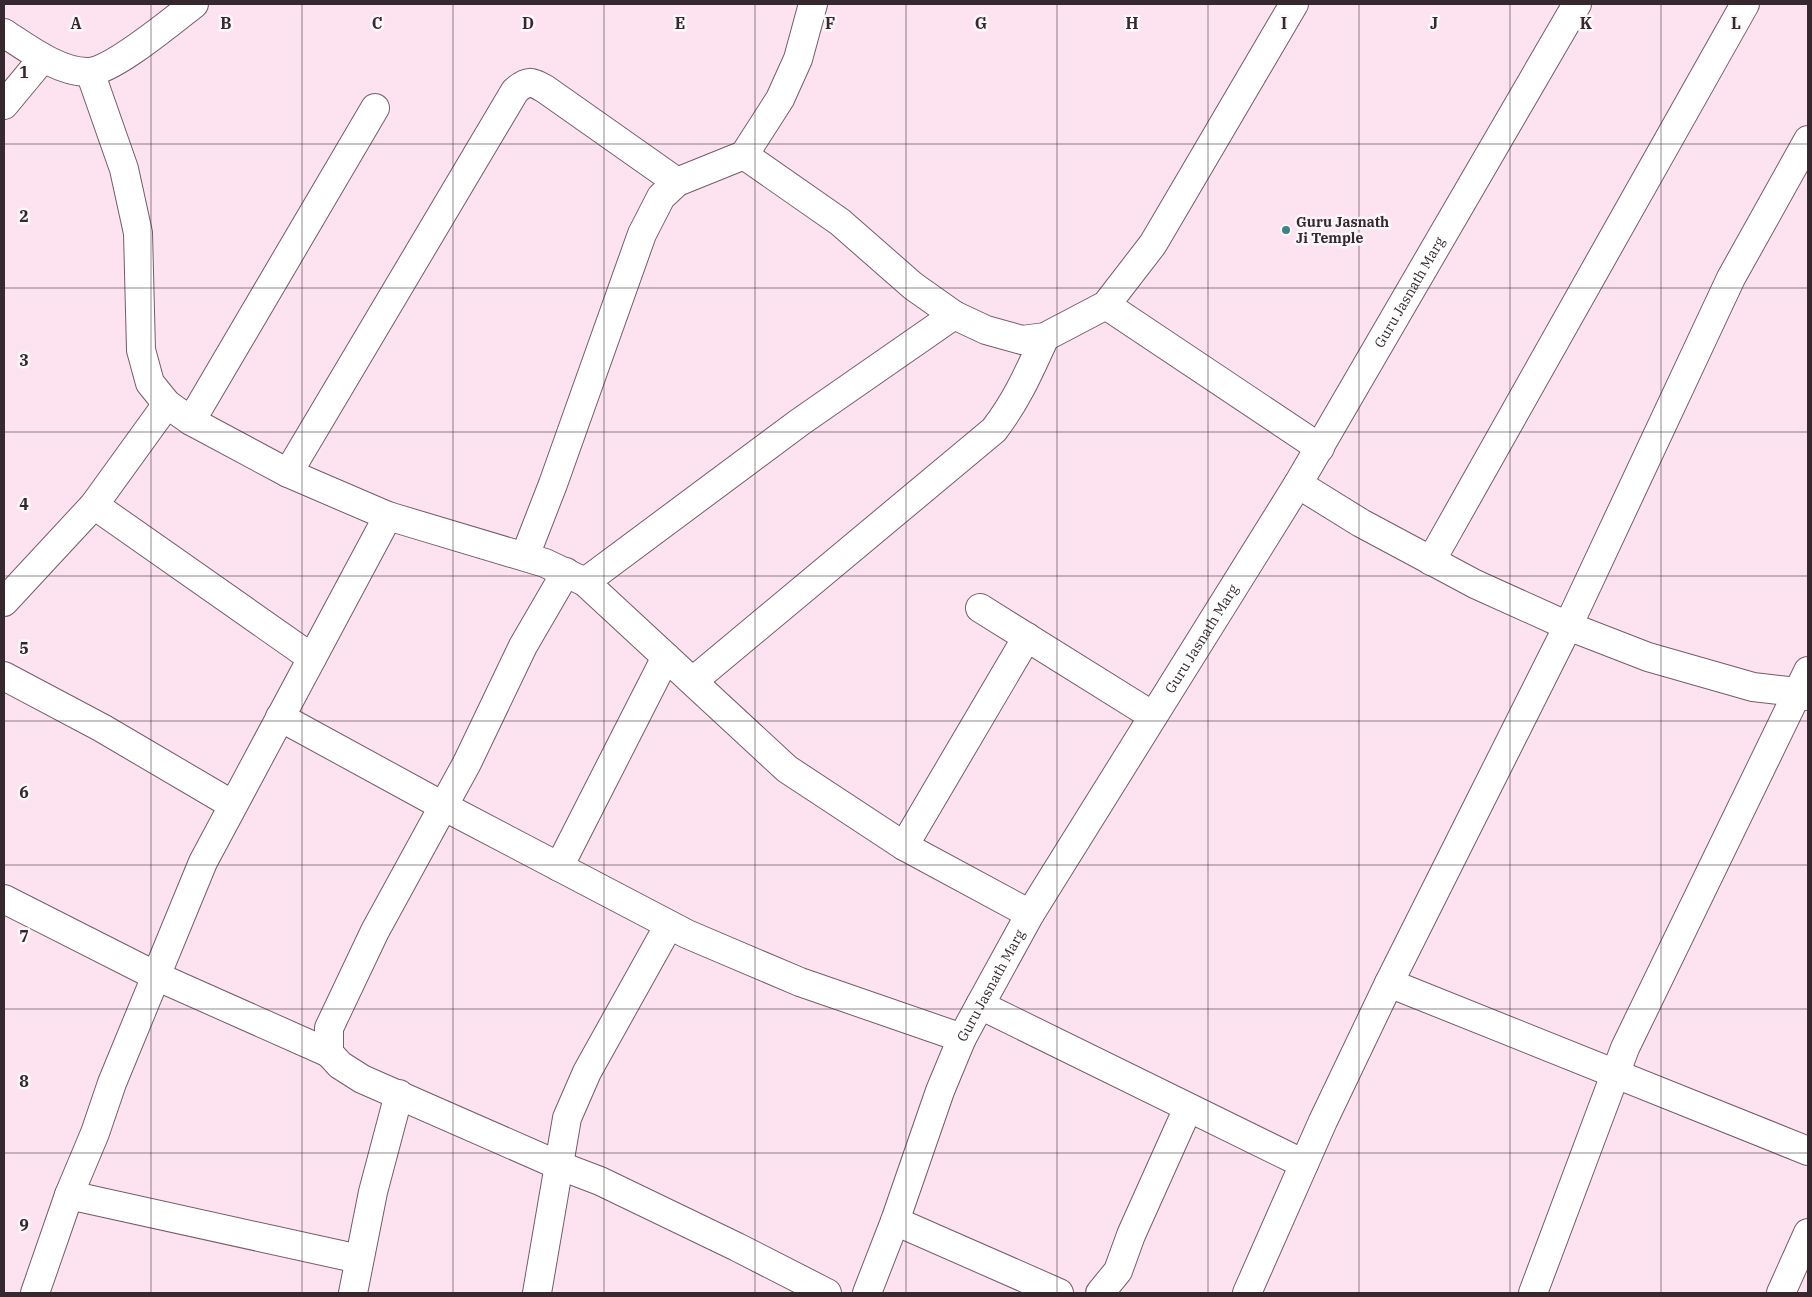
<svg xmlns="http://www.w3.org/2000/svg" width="1812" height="1297" viewBox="0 0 1812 1297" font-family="'IBM Plex Serif',serif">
<rect width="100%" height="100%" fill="#fde3ef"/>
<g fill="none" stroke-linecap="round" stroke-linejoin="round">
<defs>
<g id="minor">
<path d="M 4,33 C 27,48 60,73 89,72 C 114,70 173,20 194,4"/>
<polyline points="90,72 124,169 138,233 141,350 150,383 167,404 191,421 288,473 388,516 545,563 585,582 787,769 904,846 1030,914"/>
<polyline points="4,105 43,58"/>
<polyline points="744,155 840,222 913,286 954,315 986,330 1022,340 1045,337 1106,305 1153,244 1294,4"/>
<polyline points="1106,305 1320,448"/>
<polyline points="191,421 375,108"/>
<path d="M 288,473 L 515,91 C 527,80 531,81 545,89 L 677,182"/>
<polyline points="1298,484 1361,523 1475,584 1568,626 1648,657 1753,687 1797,692 1808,696"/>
<polyline points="94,505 312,658"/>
<polyline points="525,556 553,484 642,234 661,197 677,182 744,155 780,99 798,59 813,4"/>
<polyline points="1431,561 1745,4"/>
<polyline points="566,572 523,646 467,763 375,931 329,1028 329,1053 340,1065 362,1079 558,1165 600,1181 737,1247 827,1293"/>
<polyline points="585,582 800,422 954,315"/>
<polyline points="4,602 94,505 167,404"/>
<polyline points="980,608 1153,716"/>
<polyline points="4,676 102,728 233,805"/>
<path d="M 693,681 L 994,430 C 1017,400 1029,372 1045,337"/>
<polyline points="280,717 443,806 687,934 800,982 962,1038"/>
<polyline points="904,846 1027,637"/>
<polyline points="559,867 666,657"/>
<polyline points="4,899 156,976 329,1053"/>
<polyline points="1389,983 1808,1151"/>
<polyline points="980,1005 1304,1164"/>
<polyline points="69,1195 359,1259"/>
<polyline points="895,1221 1059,1293"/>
<polyline points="35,1293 69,1195 95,1133 112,1083 203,862 388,516"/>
<polyline points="353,1293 373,1192 399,1094"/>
<polyline points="537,1293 567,1118 587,1072 669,925"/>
<path id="s1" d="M 867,1293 L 895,1221 L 940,1091 L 962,1038 L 980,1005 L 1030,914 L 1298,484 L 1577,4"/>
<polyline points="1100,1293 1118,1271 1131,1235 1188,1108"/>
<polyline points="1247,1293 1323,1121 1389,983 1568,626 1731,278 1808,140"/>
<polyline points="1533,1293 1625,1048 1808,671"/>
<polyline points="1781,1293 1808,1233"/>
</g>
</defs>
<use href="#minor" stroke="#775b68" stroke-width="30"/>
<use href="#minor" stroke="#fff" stroke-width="28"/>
</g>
<path fill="none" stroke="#35292f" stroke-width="1" stroke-opacity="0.55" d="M 151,4 L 151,1293M 302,4 L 302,1293M 453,4 L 453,1293M 604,4 L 604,1293M 755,4 L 755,1293M 906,4 L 906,1293M 1057,4 L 1057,1293M 1208,4 L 1208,1293M 1359,4 L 1359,1293M 1510,4 L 1510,1293M 1661,4 L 1661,1293M 4,144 L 1808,144M 4,288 L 1808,288M 4,432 L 1808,432M 4,576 L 1808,576M 4,721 L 1808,721M 4,865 L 1808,865M 4,1009 L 1808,1009M 4,1153 L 1808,1153"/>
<circle fill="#3b8386" stroke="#fdf7fa" stroke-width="2" cx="1286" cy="230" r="5"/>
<g text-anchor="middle" stroke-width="5" stroke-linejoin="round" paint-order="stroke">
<g font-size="14" font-weight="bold" fill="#35292f" stroke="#fdf7fa" text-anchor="start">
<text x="1296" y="227">Guru Jasnath<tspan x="1296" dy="16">Ji Temple</tspan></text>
</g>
<g font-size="14" fill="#35292f" stroke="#fdf7fa">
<text dy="5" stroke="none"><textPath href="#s1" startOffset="1142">Guru Jasnath Marg</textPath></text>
<text dy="5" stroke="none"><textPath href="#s1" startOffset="738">Guru Jasnath Marg</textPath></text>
<text dy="5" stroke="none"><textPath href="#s1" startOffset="332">Guru Jasnath Marg</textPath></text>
</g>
</g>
<g font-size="16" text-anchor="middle" font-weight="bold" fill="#35292f" stroke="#fdf7fa" stroke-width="5" stroke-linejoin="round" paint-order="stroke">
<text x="76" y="29">A</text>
<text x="226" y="29">B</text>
<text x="377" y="29">C</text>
<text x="528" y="29">D</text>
<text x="680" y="29">E</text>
<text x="830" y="29">F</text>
<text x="981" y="29">G</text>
<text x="1132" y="29">H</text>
<text x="1284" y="29">I</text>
<text x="1434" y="29">J</text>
<text x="1586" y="29">K</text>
<text x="1736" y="29">L</text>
<text x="24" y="78">1</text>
<text x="24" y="222">2</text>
<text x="24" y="366">3</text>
<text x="24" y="510">4</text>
<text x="24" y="654">5</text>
<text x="24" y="798">6</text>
<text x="24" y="942">7</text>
<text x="24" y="1087">8</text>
<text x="24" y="1231">9</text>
</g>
<rect width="1812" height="1297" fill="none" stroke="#35292f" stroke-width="10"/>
</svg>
